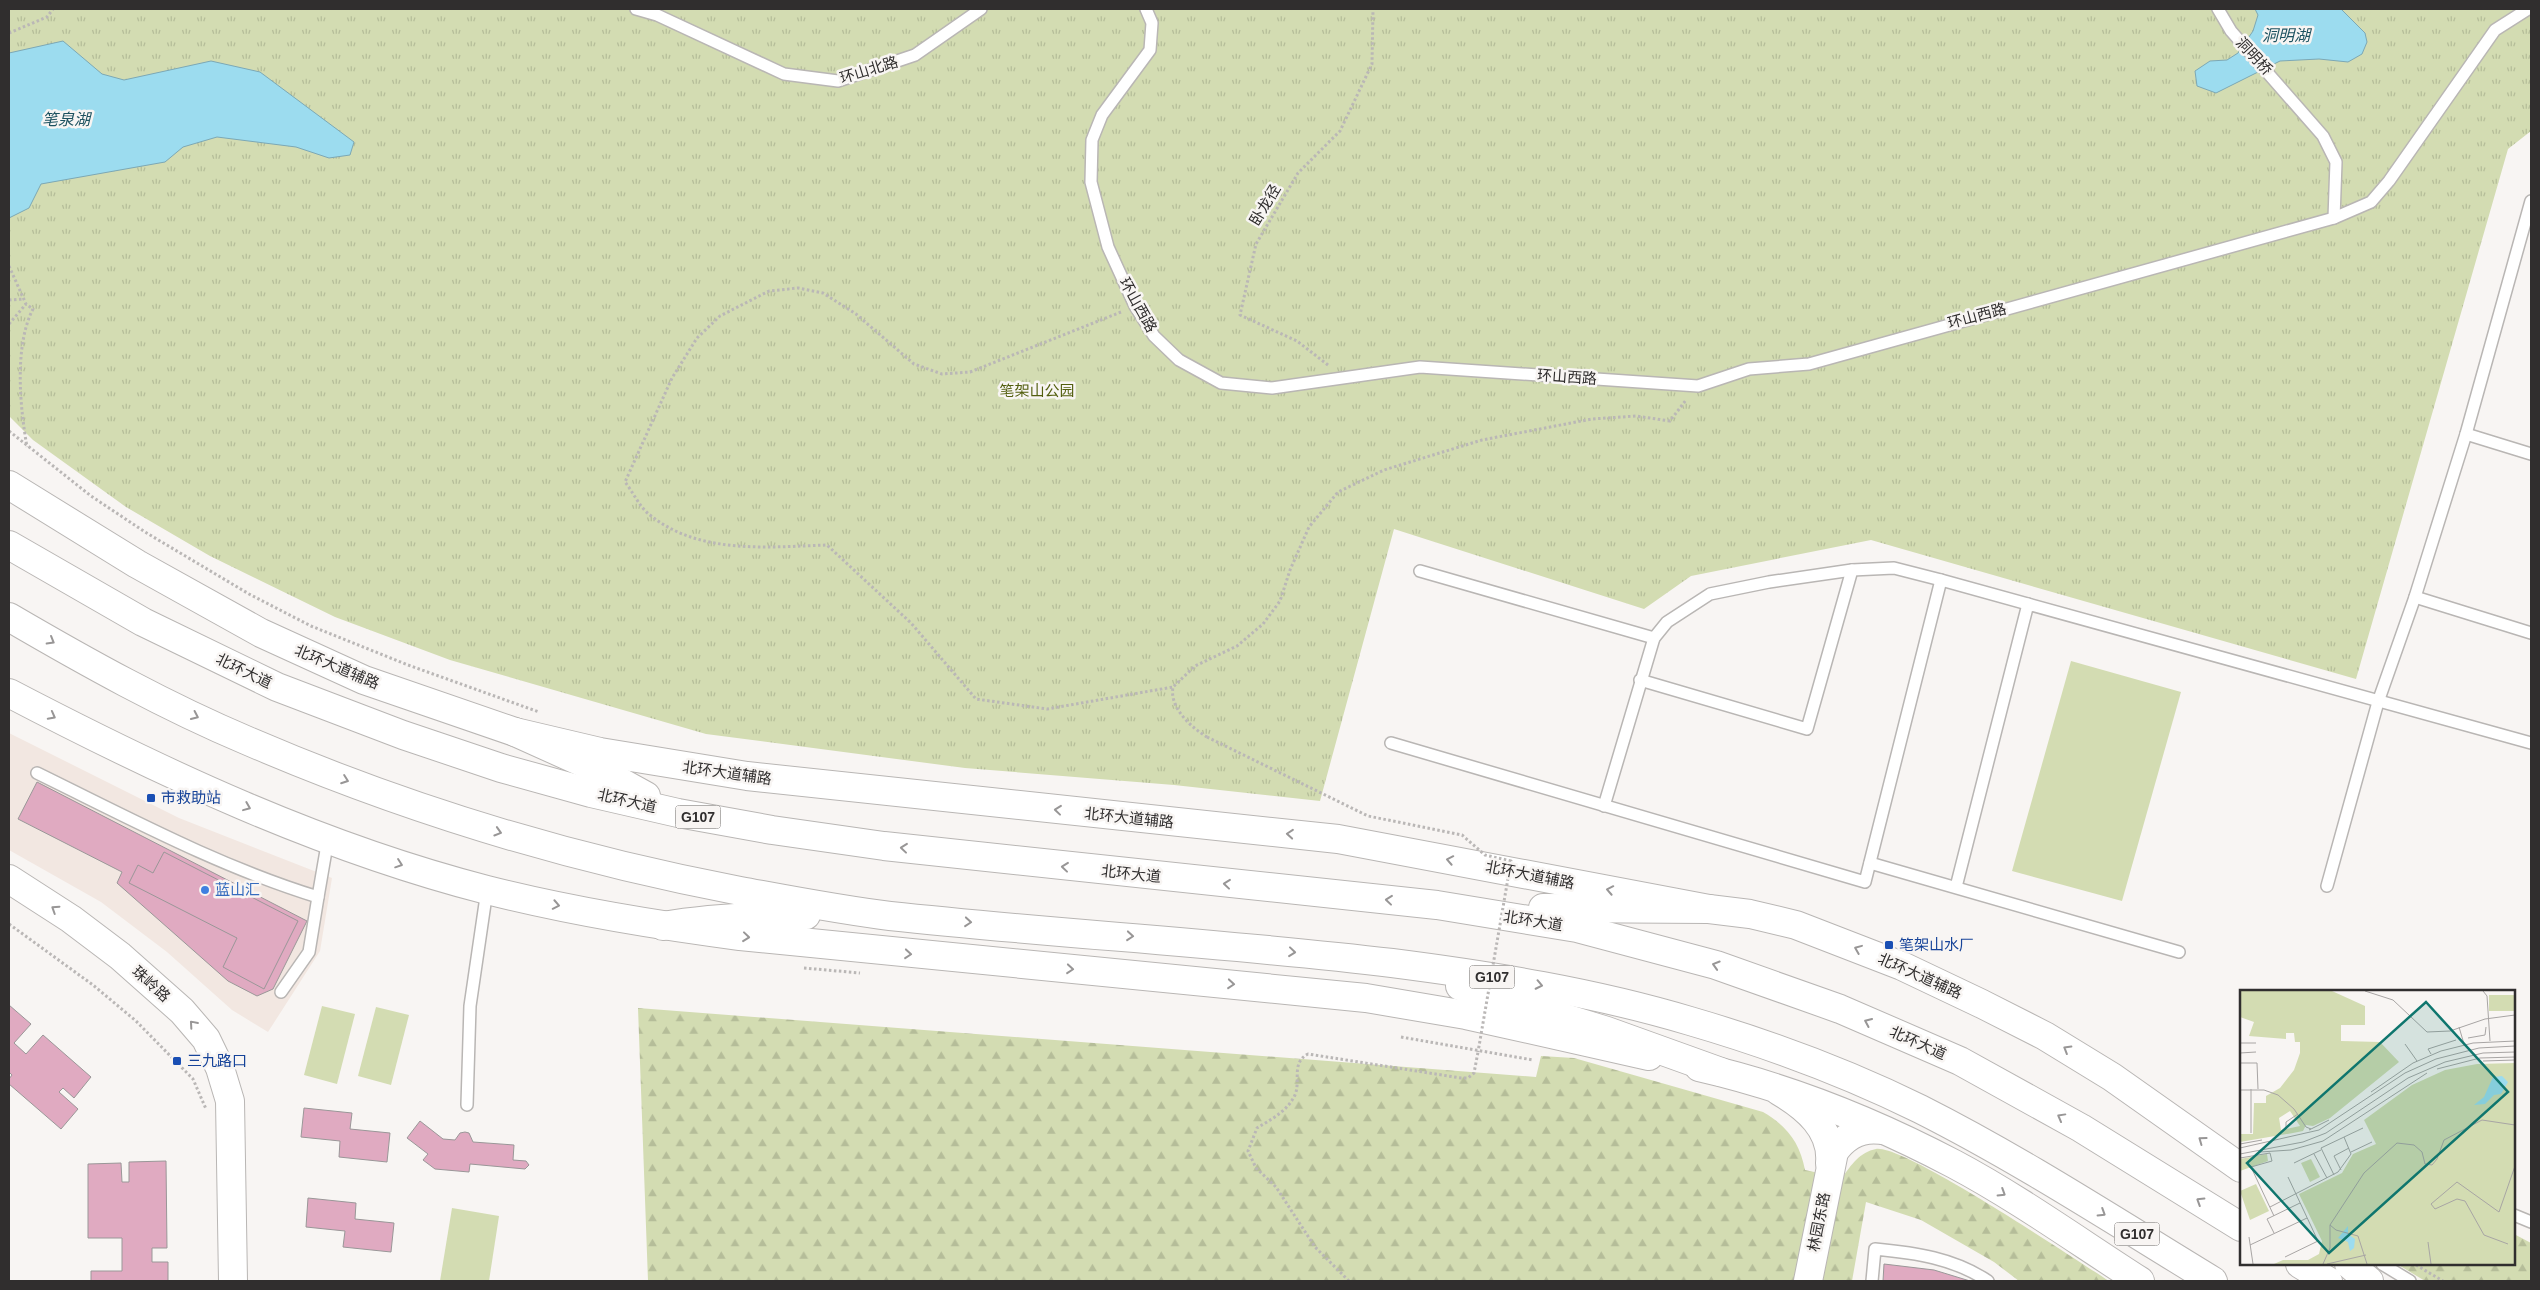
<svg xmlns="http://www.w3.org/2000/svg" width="2540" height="1290" viewBox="0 0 2540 1290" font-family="Arial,'Noto Sans SC',sans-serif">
<defs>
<pattern id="forest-firs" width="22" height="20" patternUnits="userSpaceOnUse" patternTransform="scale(1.25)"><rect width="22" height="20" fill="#d3dcb2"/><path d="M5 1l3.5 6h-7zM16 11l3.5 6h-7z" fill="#b5bd99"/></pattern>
<pattern id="park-tufts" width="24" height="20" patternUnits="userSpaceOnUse" patternTransform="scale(1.25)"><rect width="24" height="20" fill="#d3dcb2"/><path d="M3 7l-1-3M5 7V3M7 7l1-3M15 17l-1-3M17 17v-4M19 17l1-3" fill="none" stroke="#b5bd99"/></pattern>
</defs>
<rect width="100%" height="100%" fill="#f8f5f3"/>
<polygon fill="#f2e7e1" points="9,733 179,818 332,878 320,951 268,1032 232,1010 167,952 101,902 9,850"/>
<g fill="#d3dcb2">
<polygon points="2071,661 2181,692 2122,901 2012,871"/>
<polygon points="322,1006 355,1014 337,1084 304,1075"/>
<polygon points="376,1007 409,1015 391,1085 358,1076"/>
<polygon points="452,1208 499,1216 489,1281 440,1281"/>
</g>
<g fill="url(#forest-firs)">
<path d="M 638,1008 L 1536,1077 L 1541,1056 L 1574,1058 L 1763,1112 C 1787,1126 1800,1143 1805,1170 L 1842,1178 C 1851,1165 1860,1152 1876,1149 C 1904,1144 2076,1260 2109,1281 L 2019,1281 L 1994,1262 L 1921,1220 L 1866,1202 L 1852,1281 L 648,1281 Z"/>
<polygon points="2514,1234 2531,1243 2531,1281 2425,1281 2397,1264 2514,1264"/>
</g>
<polygon fill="url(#park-tufts)" points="9,9 2531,9 2531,131 2508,149 2356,679 1871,540 1691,576 1644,609 1394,529 1320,801 1174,785 965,768 706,734 450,660 335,617 210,556 126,507 33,440 9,416"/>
<g fill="#9cdcef" stroke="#7ca8b5">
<polygon points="2255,9 2341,9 2365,33 2367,42 2362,54 2348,62 2319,59 2280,61 2216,93 2197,86 2195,71 2210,61 2227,60 2238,53 2253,31 2258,15"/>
<polygon points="63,41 102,74 124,80 211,61 260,72 354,142 350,155 329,158 296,147 217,137 183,147 165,162 41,184 29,208 9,218 9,53"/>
</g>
<g fill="#e0aac1" stroke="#9a9798">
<polygon points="37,782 307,921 273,989 257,996 228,981 117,883 122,872 18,819"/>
<polygon points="164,852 298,921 264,989 223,967 237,938 129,883 138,865 153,873"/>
<polygon points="9,1005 31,1024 14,1043 26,1054 43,1035 91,1077 74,1098 63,1088 59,1092 78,1109 61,1129 9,1084 9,1079 12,1075 9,1072"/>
<polygon points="304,1108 352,1113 350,1129 390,1133 387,1162 339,1157 340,1141 301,1137"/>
<polygon points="420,1121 443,1139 455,1140 460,1133 465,1132 469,1133 473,1142 514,1145 513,1160 526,1161 529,1165 525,1169 470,1164 469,1172 435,1169 423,1160 428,1154 407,1138"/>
<polygon points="166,1161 167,1248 152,1248 152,1262 168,1262 168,1281 91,1281 91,1271 122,1271 122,1238 88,1238 88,1164 121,1163 122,1182 129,1182 129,1162"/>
<polygon points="308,1198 356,1203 355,1219 394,1223 391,1252 343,1247 345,1231 306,1227"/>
<polygon points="1884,1264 1934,1270 1970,1281 1883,1281"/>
</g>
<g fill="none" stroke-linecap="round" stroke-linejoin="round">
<defs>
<g id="lane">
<polyline points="636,9 657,15 784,74 838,81 915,55 981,9"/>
<polyline points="1146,9 1152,23 1150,50 1102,115 1092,140 1091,182 1108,247 1135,306 1154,336 1179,360 1221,383 1272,388 1420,367 1698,386 1749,369 1809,364 2334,218 2371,202 2389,181 2495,30 2528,9"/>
<polyline points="2218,9 2231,31 2323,136 2336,162 2334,218"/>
<polyline points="2466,434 2531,454"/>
<polyline points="1420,571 1654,638"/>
<polyline points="2415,597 2531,633"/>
<polyline points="1640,680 1807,729 1852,570"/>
<polyline points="1391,743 1865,882 1941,580"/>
<path d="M 37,773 C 129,818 220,867 318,897 L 328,839"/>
<polyline points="1604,806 1654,638 1667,622 1710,594 1769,582 1852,570 1894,568 1941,580 2531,743"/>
<polyline points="1870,863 2179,952"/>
<polyline points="2327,886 2378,702 2415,597 2466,434 2531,201"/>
<polyline points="1956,887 2028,604"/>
<polyline points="281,992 309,952 318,897"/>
<polyline points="467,1105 470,1006 487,890"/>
<polyline points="2514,1215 2531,1222"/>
<polyline points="2382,1264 2410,1281"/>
<path d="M 1872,1281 L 1875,1249 C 1916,1253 1953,1258 1988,1281"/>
</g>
<g id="secondary">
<polyline points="9,879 71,919 120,956 182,1011 206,1039 220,1068 230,1101 233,1281"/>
<path d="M 1779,1091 C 1806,1107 1833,1129 1830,1163"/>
<path d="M 1808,1281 L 1834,1152 C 1845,1136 1860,1127 1881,1130"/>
</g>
<g id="primary">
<polyline points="9,485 137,564 261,633 364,680 515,732 600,752 747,776 1338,839 1709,909 1750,914 1796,925 1902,966 1982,1004 2045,1036 2112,1077 2241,1168"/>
<path d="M 9,693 C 162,773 320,847 487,890 C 570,911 655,925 740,936 L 1366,998 L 1466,1015 L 1649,1056"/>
<path d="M 1699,1067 C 1787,1087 1874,1122 1954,1164 C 2018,1198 2079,1242 2140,1281"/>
<polyline points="2349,1264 2369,1281"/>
</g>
<g id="highway">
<polyline points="9,545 143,622 277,687 403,735 501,768 591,793 678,813 772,830 884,846 1437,905 1577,928 1716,965 1840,1009 1960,1061 2081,1128 2241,1227"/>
<path d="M 9,617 C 86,662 165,706 248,741 C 406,809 571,859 740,891 C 789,900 840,910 890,916 C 1057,934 1225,943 1392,963 C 1493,976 1593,992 1690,1021 C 1769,1044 1847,1073 1920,1109 C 2021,1160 2116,1222 2213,1281"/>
<polyline points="515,732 597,769 646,796"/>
<polyline points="1543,908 1709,909"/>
<path d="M 663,926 C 711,918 758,916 806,915"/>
<polyline points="1460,986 1607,1031 1721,1072"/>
<polyline points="2300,1264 2328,1281"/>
</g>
</defs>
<use href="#lane" stroke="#b9b6b4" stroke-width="14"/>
<use href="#secondary" stroke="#b9b6b4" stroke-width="30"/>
<use href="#primary" stroke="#b9b6b4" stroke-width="30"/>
<use href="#highway" stroke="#b9b6b4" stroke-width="30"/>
<g stroke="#bab7b6" stroke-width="3" stroke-dasharray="2.5 2.5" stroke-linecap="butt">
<polyline points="9,33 47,17 53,9"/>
<path d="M 9,266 L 26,304 L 33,309 C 14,346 20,407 27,447"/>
<polyline points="9,300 24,299"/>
<path d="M 1121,312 L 970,372 L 942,374 L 914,364 L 856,314 L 823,293 L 798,288 L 769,291 L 720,316 L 697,338 L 672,378 L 625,482 C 633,492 640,508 650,515 C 699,555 769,547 827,545 L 911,623 L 976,699 L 1047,709 L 1173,687"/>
<polyline points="9,324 26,304"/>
<polyline points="1328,365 1297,341 1240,315 1256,244 1298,173 1340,131 1372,64 1373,9"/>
<polyline points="9,431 91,496 145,532 249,594 311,626 408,665 539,712"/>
<path d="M 1207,737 C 1192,728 1169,708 1173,687 L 1195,666 L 1237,646 L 1263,624 L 1280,601 L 1290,570 L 1309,527 L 1338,492 L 1384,470 L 1482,440 L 1592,419 L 1636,416 L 1670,421 L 1686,400"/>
<polyline points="9,924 93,985 136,1021 193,1079 206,1109"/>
<polyline points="804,968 860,973"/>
<polyline points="1401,1037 1533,1060"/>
<polyline points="2416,1265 2443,1281"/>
<path d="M 1349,1281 L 1315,1247 L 1276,1187 L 1256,1168 L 1248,1151 L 1257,1128 C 1270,1120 1286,1112 1294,1097 C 1302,1083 1290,1063 1308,1054 L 1461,1078 L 1468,1078 L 1474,1073 L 1478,1052"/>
</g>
<use href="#lane" stroke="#fff" stroke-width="11"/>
<use href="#secondary" stroke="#fff" stroke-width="28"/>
<use href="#primary" stroke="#fff" stroke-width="28"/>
<use href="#highway" stroke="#fff" stroke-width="28"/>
<polyline stroke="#bab7b6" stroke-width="3" stroke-dasharray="2.5 2.5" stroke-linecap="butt" points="1207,737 1368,816 1462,835 1485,855 1511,861 1478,1052"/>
</g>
<defs><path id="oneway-chevron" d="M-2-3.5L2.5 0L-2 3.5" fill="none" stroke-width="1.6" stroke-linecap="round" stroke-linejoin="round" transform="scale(1.25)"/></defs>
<g stroke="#989696">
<use href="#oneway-chevron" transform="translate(51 641) rotate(30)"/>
<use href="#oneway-chevron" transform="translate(52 716) rotate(28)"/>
<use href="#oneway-chevron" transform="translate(195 716) rotate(25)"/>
<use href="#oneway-chevron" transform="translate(345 780) rotate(20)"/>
<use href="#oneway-chevron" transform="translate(247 807) rotate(22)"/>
<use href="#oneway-chevron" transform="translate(1058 810) rotate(-174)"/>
<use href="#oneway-chevron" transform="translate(498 832) rotate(17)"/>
<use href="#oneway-chevron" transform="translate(1290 834) rotate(-175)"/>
<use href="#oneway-chevron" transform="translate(904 848) rotate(-174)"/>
<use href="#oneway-chevron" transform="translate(1450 860) rotate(-169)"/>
<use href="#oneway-chevron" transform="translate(399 864) rotate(19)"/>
<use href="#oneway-chevron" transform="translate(1065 867) rotate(-174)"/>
<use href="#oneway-chevron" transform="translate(1227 884) rotate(-174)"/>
<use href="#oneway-chevron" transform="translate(1610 890) rotate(-169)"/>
<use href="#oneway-chevron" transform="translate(1389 900) rotate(-174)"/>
<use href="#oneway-chevron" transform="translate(556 905) rotate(11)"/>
<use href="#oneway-chevron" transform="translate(55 909) rotate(-147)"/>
<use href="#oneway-chevron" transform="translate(968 922) rotate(5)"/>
<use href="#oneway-chevron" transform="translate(1130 936) rotate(5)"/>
<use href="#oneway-chevron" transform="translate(746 937) rotate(6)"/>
<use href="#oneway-chevron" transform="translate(1858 949) rotate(-158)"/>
<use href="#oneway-chevron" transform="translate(1292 952) rotate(6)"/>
<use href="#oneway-chevron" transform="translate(908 954) rotate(5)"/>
<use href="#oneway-chevron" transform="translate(1716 965) rotate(-163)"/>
<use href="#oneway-chevron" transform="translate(1070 969) rotate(5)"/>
<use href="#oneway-chevron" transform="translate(1231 984) rotate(5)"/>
<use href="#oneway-chevron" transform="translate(1539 985) rotate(12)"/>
<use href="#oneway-chevron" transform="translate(1868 1022) rotate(-156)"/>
<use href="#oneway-chevron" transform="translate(193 1024) rotate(-131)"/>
<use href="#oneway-chevron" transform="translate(2067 1049) rotate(-149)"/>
<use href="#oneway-chevron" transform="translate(2061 1117) rotate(-151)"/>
<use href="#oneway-chevron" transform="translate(2202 1140) rotate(-144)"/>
<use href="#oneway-chevron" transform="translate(2002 1193) rotate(32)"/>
<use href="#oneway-chevron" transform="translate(2200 1201) rotate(-148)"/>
<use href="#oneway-chevron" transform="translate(2102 1213) rotate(32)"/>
</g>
<g fill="#1a4fb4" stroke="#f8f5f3" stroke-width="2">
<rect x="146" y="793" width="10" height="10" rx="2.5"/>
<rect x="1884" y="940" width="10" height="10" rx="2.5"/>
<rect x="172" y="1056" width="10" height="10" rx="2.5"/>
</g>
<circle fill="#3f7fe0" stroke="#f8f5f3" stroke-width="2" cx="205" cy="890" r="5"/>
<g text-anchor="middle" stroke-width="5" stroke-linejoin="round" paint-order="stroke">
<g fill="#f8f5f3" stroke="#6c6a69" stroke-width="1">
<rect x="675.5" y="805.5" width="45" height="23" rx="4"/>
<rect x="1469.5" y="965.5" width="45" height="23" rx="4"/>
<rect x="2114.5" y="1222.5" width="45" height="23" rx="4"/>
</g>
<g font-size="14" font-weight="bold" fill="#302e2e">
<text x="698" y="822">G107</text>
<text x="1492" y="982">G107</text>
<text x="2137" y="1239">G107</text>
</g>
<g font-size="15" fill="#302e2e" stroke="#f8f5f3">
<text transform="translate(2254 56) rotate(47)" y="5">洞明桥</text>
<text transform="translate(869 70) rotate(-17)" y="5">环山北路</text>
<text transform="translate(1265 205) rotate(-59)" y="5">卧龙径</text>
<text transform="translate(1138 305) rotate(61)" y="5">环山西路</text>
<text transform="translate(1977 316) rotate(-15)" y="5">环山西路</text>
<text transform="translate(1567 377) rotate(4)" y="5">环山西路</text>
<text transform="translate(337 667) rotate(23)" y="5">北环大道辅路</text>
<text transform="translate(244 671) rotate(26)" y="5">北环大道</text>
<text transform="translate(727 773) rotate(8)" y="5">北环大道辅路</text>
<text transform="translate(627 801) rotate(13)" y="5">北环大道</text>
<text transform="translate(1129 818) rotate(6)" y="5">北环大道辅路</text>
<text transform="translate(1131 874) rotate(6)" y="5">北环大道</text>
<text transform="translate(1530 875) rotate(11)" y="5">北环大道辅路</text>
<text transform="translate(1533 921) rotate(9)" y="5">北环大道</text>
<text transform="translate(1920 976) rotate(24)" y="5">北环大道辅路</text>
<text transform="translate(151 984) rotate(42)" y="5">珠岭路</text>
<text transform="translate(1918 1043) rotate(24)" y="5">北环大道</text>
<text transform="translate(1819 1222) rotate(-79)" y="5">林园东路</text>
</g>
<g font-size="15" fill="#535f0f" stroke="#f8f5f3">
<text x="1037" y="396">笔架山公园</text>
</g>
<g font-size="15" fill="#164399" stroke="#f8f5f3" text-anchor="start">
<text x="161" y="803">市救助站</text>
<text x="1899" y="950">笔架山水厂</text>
<text x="187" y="1066">三九路口</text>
</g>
<g font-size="15" fill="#366cbe" stroke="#f8f5f3" text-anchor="start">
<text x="215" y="895">蓝山汇</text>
</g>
<g font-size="16" font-style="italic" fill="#1d5260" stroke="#f8f5f3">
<text x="2286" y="41">洞明湖</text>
<text x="66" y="125">笔泉湖</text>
</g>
</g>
<g transform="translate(2240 990)">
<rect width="275" height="275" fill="#f8f5f3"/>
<path d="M 249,5 L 275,5 L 275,21 L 249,21 ZM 71,169 L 80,187 L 70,192 L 61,173 ZM 16,194 L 29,221 L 10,230 L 0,201 Z" fill="#d3dcb2"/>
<path d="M 0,1 L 92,1 L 125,16 L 125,35 L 101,35 L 101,51 L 140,52 L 159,72 L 90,128 L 73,136 L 66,135 L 63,141 L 53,143 L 0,152 L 0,144 L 13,144 L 14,113 L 26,113 L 26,106 L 40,98 L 54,80 L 60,63 L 60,52 L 55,52 L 54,43 L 46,43 L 46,49 L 9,46 L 14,32 L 0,27 ZM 50,121 L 60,136 L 41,140 L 39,128 ZM 27,164 L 28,171 L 0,181 L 0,169 Z" fill="#d3dcb2" fill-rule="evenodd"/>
<path d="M 275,73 L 275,274 L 34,274 L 43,270 L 68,270 L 79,264 L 82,251 L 59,204 L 102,183 L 113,164 L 136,154 L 124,130 L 172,95 L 205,80 L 237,74 Z" fill="#d3dcb2"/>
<path d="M 262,86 L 268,92 L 261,104 L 254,105 L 245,114 L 234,115 L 244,107 L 253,87 ZM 108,236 L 108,244 L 115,249 L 114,258 L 110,261 L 108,252 L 98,248 Z" fill="#9cdcef"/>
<path fill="none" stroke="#a8a5a4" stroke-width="1" d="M 125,1 L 153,10 L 187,42 L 210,41 L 245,29 L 275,25M 243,1 L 247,6 L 250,51M 219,37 L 224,54M 228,48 L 245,45 L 246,37M 0,53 L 16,53M 165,54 L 177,71M 0,63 L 16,62M 191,64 L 188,59 L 216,50M 243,71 L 275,70M 0,73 L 17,73 L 18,99M 197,79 L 240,68 L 275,67M 11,99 L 11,143M 0,100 L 24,100 L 38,105 L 54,119 L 66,137 L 71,139M 131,102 L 173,73 L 201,61 L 233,53 L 275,51M 46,138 L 46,132 L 58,124M 69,140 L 89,130M 0,154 L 22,150M 0,158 L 79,140 L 165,83 L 196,69 L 239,58 L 275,56M 20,162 L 51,160 L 83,151 L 187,83M 111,162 L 132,152M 0,164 L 63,152 L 86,143 L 168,88 L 205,72 L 243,63 L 275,62M 74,164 L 87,188M 0,168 L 30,163 L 32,171 L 11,177 L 34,226M 54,173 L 81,160M 101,180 L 94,166 L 109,158M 94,185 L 81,158 L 123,138M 30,217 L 98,182 L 111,164 L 104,147M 90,235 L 96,240 L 118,246 L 127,274M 34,243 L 27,229 L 60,213M 9,247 L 13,274M 188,252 L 191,274M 268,254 L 244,245 L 225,211 L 217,209 L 195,219 L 191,214 L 217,192 L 259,222 L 275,176M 10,255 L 67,228M 45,267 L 78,251 L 48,187M 83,274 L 90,258 L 90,235 L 124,183 L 157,153 L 174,155 L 182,162 L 185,174 L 192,175 L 197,169 L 204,150 L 242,130 L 275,135M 87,274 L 126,265"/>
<path fill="#0f766e" fill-opacity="0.15" stroke="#0f766e" stroke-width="2.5" d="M 186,12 L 268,102 L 89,263 L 7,173 Z"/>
<rect width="275" height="275" fill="none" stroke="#302e2e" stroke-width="2.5"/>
</g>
<rect width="2540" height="1290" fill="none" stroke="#302e2e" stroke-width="20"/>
</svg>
